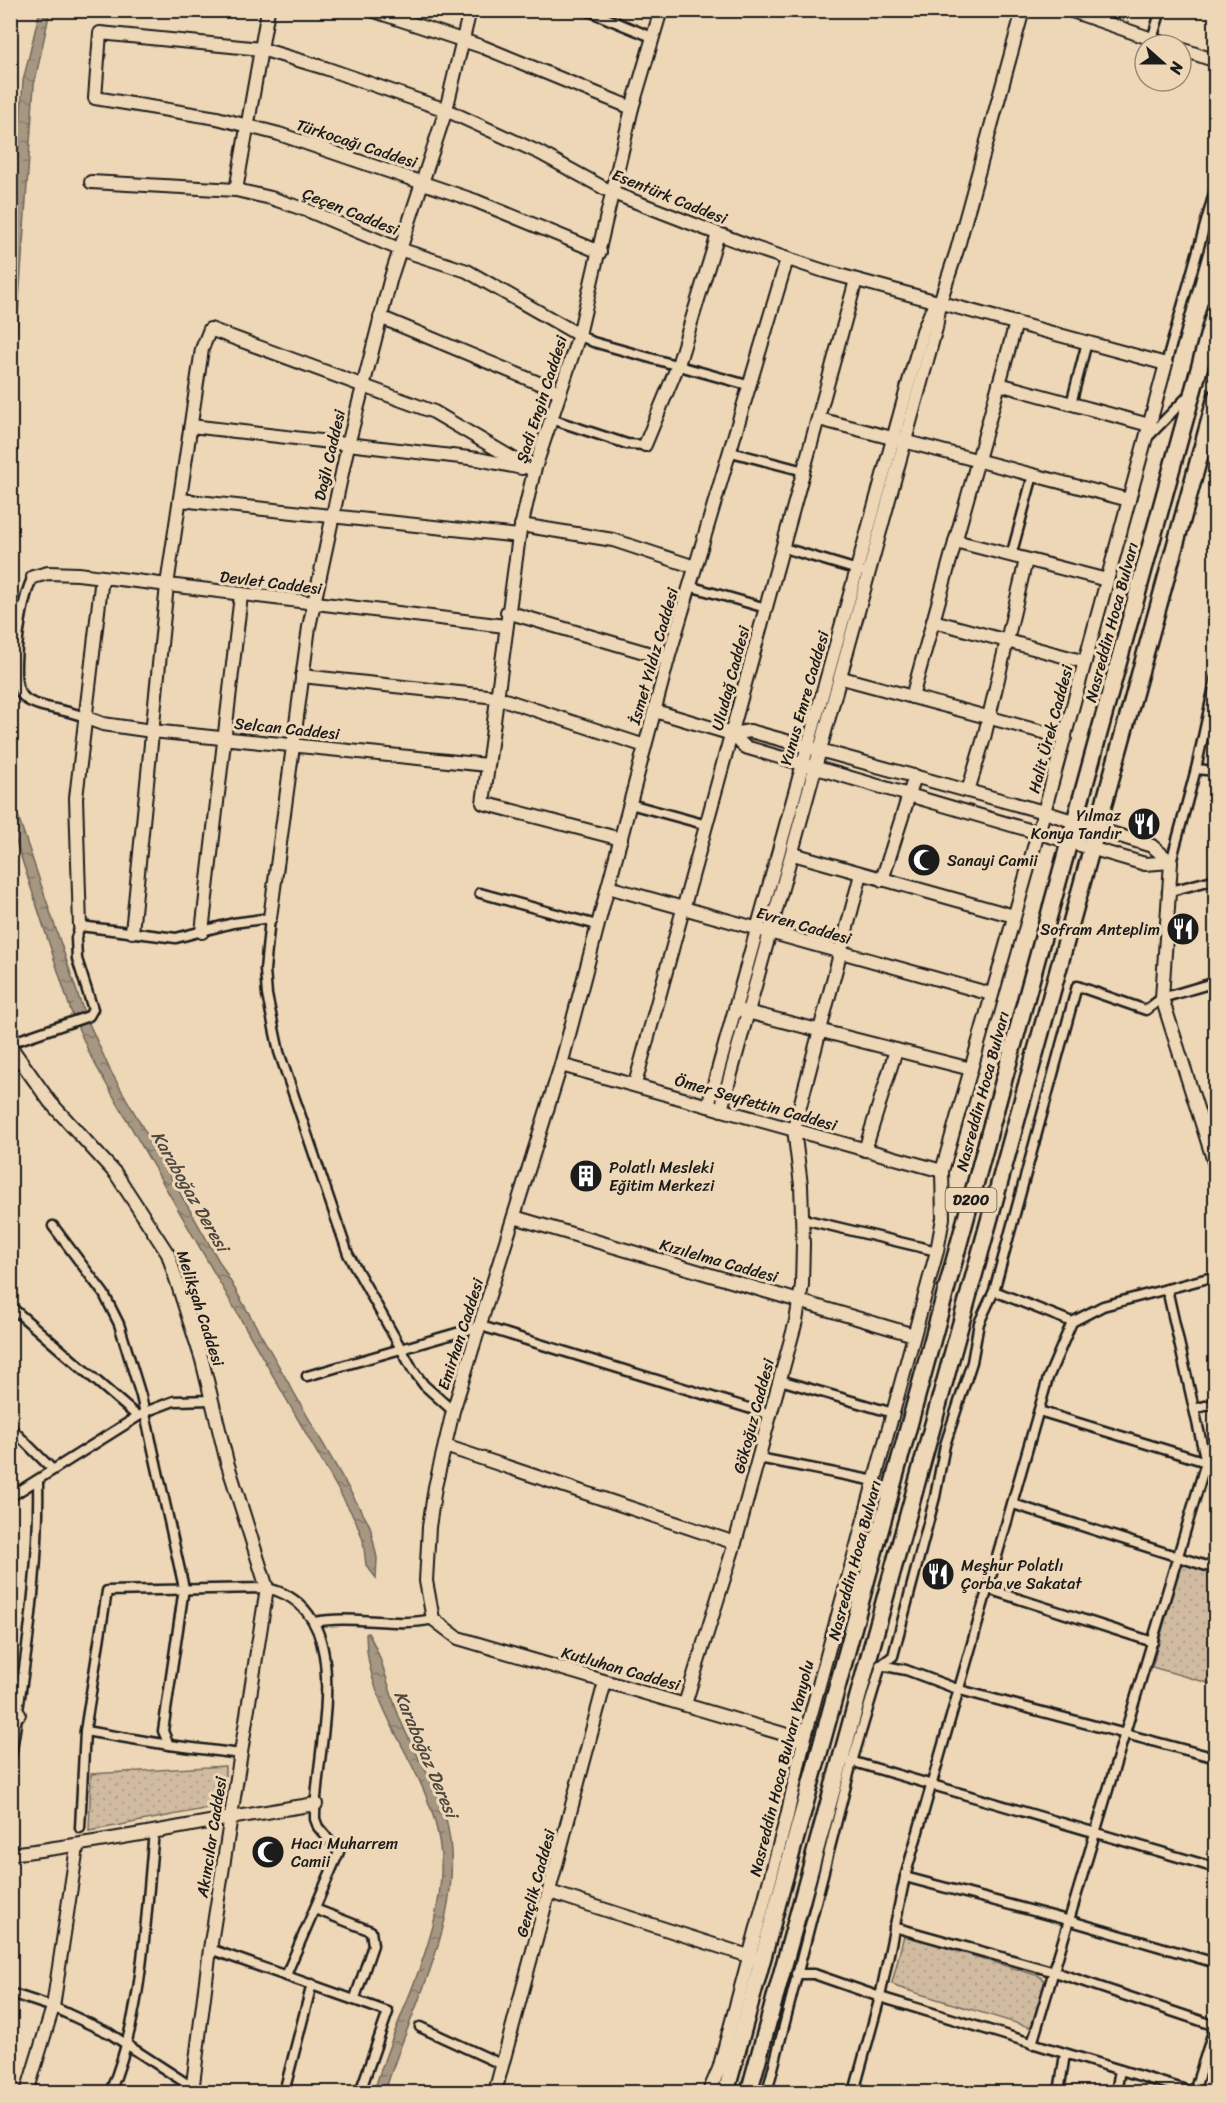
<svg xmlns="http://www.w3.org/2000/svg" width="1226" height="2103" viewBox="0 0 1226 2103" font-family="Sriracha,sans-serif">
<defs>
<pattern id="park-dots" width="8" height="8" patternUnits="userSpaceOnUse" patternTransform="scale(1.5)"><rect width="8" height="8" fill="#d0bba0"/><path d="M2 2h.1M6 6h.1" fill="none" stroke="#b2a089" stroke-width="1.8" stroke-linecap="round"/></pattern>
<pattern id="water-ripples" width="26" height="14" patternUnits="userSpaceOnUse" patternTransform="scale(1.5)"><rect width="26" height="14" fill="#a69782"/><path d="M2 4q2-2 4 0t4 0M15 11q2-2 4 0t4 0" fill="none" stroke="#867a6a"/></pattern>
</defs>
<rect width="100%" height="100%" fill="#eed7b6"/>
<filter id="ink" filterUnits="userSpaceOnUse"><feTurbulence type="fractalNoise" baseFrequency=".0167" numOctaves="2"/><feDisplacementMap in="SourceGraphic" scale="12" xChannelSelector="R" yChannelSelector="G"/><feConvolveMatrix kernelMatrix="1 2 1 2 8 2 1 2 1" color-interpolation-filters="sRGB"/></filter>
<g filter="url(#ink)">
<g fill="url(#park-dots)" stroke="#766c5e" stroke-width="1.5">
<polygon points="1181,1563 1215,1573 1215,1685 1152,1667"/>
<polygon points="225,1766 225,1805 89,1831 91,1774"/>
<polygon points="904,1935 1039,1976 1045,1981 1034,2025 1029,2027 897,1987 892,1983"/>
</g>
<g fill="url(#water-ripples)" stroke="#6f6659" stroke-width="1.5">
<polygon points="40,10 50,11 34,85 11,415 11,260 23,81"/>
<polygon points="10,792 83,1010 110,1070 370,1526 377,1558 376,1578 366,1565 363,1540 356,1521 91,1057 72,1014 11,826"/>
<path d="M 368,1633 C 385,1661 389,1696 403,1726 C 416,1756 435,1782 444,1812 C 473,1908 411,2003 385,2092 L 374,2092 C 396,2010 458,1916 437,1830 C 422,1762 366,1707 366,1634 Z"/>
</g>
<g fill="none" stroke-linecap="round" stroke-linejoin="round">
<defs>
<g id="street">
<polyline points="586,10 652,37"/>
<polyline points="1152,39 1161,10"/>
<polyline points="579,335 593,342 751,386"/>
<polyline points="1166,364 1216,186"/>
<polyline points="1071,404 1087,342"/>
<polyline points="551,419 627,444 645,445"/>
<polyline points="1146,439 1189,395"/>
<polyline points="731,452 804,471"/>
<polyline points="784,548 861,571"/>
<polyline points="1011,556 1033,475"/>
<path d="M 33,577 C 22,597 13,660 17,683 C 18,690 21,695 26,699 C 37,708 67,709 84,717"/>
<polyline points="689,586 766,608"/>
<polyline points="1196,769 1216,771"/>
<polyline points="630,804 707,825"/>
<polyline points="1171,862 1196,769 1216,677"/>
<polyline points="1167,892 1216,879"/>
<polyline points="480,893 597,925"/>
<polyline points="10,1043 89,1016 93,1009 91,1003 77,959 76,938 80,926 176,938 233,923 270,918 265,970 267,995 279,1052 348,1254 413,1370 424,1385 453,1411"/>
<polyline points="803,1219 937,1251"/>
<polyline points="53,1226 104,1294 119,1324 141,1396 184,1588 163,1731 169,1745 241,1754"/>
<polyline points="10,1306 137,1416"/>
<polyline points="1072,1322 994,1291 1077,986 1146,1010 1162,998 1216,982"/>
<polyline points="307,1376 481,1326 771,1415"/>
<polyline points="780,1380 893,1413"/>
<polyline points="1194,1409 1216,1403"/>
<polyline points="1039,1411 1216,1465"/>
<polyline points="10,1427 53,1470"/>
<polyline points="759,1458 875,1481"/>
<polyline points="10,1497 145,1412 174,1401 212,1400"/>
<polyline points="1013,1504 1216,1569"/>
<polyline points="988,1589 1153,1642"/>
<path d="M 314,1622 C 354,1614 393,1628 433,1619"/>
<polyline points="880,1665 906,1670 960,1690 1216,1758"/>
<polyline points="85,1731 169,1745"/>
<polyline points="847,1760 1216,1868"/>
<path d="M 10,1763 C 24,1671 40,1575 38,1482"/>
<path d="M 80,1828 L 85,1731 L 107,1591 L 267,1588 C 362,1610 314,1752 315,1819 L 318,1827 L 339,1852 L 286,1975"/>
<polyline points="905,1877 1071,1921 1216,1963"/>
<polyline points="315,1909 371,1931 373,1945 355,1998"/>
<polyline points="894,1927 1055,1972 1216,2026"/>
<polyline points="210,1949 388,2012 360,2092"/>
<polyline points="796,1974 814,1974 880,1997 1193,2092"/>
<polyline points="10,1993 53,2007 109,2033 192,2087"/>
<polyline points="420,2027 503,2065"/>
<polyline points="1032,2044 1206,1462 1167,1289"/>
<polyline points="855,2088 870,2092"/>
<path d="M 110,2092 C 144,2011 145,1920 154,1832"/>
<polyline points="284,2092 312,1984"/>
<polyline points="767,2092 852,1762 881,1665 893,1656 935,1497 945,1445 972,1362 979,1323 994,1291"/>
<polyline points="854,2092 880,1997 905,1877 1048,1378 1072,1322 1103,1306 1216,1276"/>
<polyline points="1059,2092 1065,2054"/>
<polyline points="1116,2092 1120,2070"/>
<polyline points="1194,2092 1216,2022"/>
</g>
<g id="secondary">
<polyline points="371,10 483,47 632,108"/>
<polyline points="1069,10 1169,45"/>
<polyline points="1181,49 1216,61"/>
<polyline points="91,182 236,190 271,198 309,211 399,249 467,271 579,335"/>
<polyline points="236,190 268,10"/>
<polyline points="600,252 476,201 279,134 217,118 95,98 100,33 261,49 325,68 446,110 540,153 613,193 755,248 824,271 1166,364 1044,812 942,1171 943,1218 937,1251 804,1740 787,1816 719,2069 709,2092"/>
<polyline points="787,259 668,659 561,1065 453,1411 435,1487 429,1527 426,1581 433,1619 458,1638 804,1740"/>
<polyline points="380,317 560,392"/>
<polyline points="999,384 1149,425"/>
<polyline points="819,419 1129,500"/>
<polyline points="191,426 478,459 522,468"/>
<polyline points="645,445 678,365 718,234"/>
<polyline points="180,500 519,536"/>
<polyline points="521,525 613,540 695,567"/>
<polyline points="955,541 1107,580"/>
<polyline points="33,577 48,573 78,574 505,626"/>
<polyline points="507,612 668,659"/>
<polyline points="933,621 1085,662"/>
<polyline points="302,676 496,697 645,746"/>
<polyline points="842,678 1065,738"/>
<polyline points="912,697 1016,323"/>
<polyline points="655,711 732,734 750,731 1044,812 1152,846 1171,862"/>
<polyline points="84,717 103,724 152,731 487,765"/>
<polyline points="732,734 745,747 1145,864 1171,862"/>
<polyline points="968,791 984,738 1026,560"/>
<polyline points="621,839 483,803 519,536 534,471 579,335 632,108 661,10"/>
<polyline points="793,854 1014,916"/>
<polyline points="1171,862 1162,998 1216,1168"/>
<polyline points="882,880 915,776"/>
<polyline points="608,887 991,994"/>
<polyline points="270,918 309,627 348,445 391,277 446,110 470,10"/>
<polyline points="80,926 76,798 102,577"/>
<polyline points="132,932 167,585 202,349 210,329 434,412 534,471"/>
<polyline points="202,932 241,595"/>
<polyline points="743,1011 971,1069"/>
<polyline points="10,1046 50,1102 116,1174 168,1254 202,1360 227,1462 267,1588 210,1949 192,2092"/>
<polyline points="561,1065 942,1171"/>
<polyline points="635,1084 856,280"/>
<polyline points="708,1106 923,331 931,312 939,303"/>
<polyline points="721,1110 936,328 940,302 957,250 1023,10"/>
<polyline points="865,1150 896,1050"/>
<polyline points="514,1217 914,1335"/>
<polyline points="445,1446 735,1543"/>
<polyline points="685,1704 735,1543 796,1321 802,1285 803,1244 801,1185 794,1129 861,874"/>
<polyline points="10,1711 19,1714"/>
<path d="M 10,1854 C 113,1842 214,1819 316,1804"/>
<polyline points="550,1892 755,1958"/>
<polyline points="27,2092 53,2007 77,1847"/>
<polyline points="495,2092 605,1682"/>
</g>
<g id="highway">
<polyline points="726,2092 1216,307"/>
<polyline points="749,2092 1216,397"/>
</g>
</defs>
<use href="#street" stroke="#1c1c1c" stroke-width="13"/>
<use href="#secondary" stroke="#1c1c1c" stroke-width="16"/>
<use href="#highway" stroke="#1c1c1c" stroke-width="20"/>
<use href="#street" stroke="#eed7b6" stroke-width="8"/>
<use href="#secondary" stroke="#eed7b6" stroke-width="12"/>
<use href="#highway" stroke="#eed7b6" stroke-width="15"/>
</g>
</g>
<defs>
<symbol id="restaurant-disc" viewBox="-11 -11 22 22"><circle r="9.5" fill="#1c1c1c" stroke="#eed7b6"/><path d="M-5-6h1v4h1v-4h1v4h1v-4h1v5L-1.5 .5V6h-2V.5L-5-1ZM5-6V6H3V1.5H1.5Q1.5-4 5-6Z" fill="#fff"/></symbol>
<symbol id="mosque-disc" viewBox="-11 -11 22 22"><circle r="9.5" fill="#1c1c1c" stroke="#eed7b6"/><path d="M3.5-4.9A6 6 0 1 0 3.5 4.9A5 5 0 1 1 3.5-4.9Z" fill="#fff"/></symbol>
<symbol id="building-disc" viewBox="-11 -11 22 22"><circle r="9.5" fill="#1c1c1c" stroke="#eed7b6"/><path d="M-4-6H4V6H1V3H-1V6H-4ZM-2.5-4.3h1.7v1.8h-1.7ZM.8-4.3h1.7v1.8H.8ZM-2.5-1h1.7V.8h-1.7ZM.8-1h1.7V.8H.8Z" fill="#fff"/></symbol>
</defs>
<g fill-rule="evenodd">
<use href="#restaurant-disc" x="1125" y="805" width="38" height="38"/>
<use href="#mosque-disc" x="905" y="841" width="38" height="38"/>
<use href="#restaurant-disc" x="1164" y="910" width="38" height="38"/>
<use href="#building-disc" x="567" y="1157" width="38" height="38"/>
<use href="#restaurant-disc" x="919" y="1555" width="38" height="38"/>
<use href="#mosque-disc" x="249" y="1833" width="38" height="38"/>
</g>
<g text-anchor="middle" stroke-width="6" stroke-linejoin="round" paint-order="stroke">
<rect fill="#eed7b6" stroke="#5b544a" stroke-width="1.5" x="945.5" y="1188" width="51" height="24" rx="4.5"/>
<g font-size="15" font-weight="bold" fill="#1c1c1c">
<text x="971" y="1205">D200</text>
</g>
<g font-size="16" fill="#1c1c1c" stroke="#eed7b6">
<text transform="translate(357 143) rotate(18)" y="6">Türkocağı Caddesi</text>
<text transform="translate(670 196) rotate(22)" y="6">Esentürk Caddesi</text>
<text transform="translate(351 211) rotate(22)" y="6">Çeçen Caddesi</text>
<text transform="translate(541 399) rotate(-72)" y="6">Şadi Engin Caddesi</text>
<text transform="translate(329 455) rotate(-77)" y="6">Dağlı Caddesi</text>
<text transform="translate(271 582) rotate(7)" y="6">Devlet Caddesi</text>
<text transform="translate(1111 622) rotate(-75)" y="6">Nasreddin Hoca Bulvarı</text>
<text transform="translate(653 656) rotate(-74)" y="6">İsmet Yıldız Caddesi</text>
<text transform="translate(730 678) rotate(-75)" y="6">Uludağ Caddesi</text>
<text transform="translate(804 698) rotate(-74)" y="6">Yunus Emre Caddesi</text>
<text transform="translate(287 728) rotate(6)" y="6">Selcan Caddesi</text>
<text transform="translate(1050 729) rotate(-75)" y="6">Halit Ürek Caddesi</text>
<text transform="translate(804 925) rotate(16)" y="6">Evren Caddesi</text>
<text transform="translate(982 1091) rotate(-75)" y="6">Nasreddin Hoca Bulvarı</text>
<text transform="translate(756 1102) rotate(16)" y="6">Ömer Seyfettin Caddesi</text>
<text transform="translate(719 1260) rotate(16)" y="6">Kızılelma Caddesi</text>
<text transform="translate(201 1308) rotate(72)" y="6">Melikşah Caddesi</text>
<text transform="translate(460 1334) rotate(-72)" y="6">Emirhan Caddesi</text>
<text transform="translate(753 1416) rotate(-75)" y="6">Gökoğuz Caddesi</text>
<text transform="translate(854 1560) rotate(-75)" y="6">Nasreddin Hoca Bulvarı</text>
<text transform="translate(621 1668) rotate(16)" y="6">Kutluhan Caddesi</text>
<text transform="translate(781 1768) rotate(-76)" y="6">Nasreddin Hoca Bulvarı Yanyolu</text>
<text transform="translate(211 1837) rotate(-81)" y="6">Akıncılar Caddesi</text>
<text transform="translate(535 1883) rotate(-75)" y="6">Gençlik Caddesi</text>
</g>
<g font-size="16" fill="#1c1c1c" stroke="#eed7b6" text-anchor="start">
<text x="1121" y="821" text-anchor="end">Yılmaz<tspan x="1121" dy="18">Konya Tandır</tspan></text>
<text x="947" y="866">Sanayi Camii</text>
<text x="1160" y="935" text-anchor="end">Sofram Anteplim</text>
<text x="609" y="1173">Polatlı Mesleki<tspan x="609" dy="18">Eğitim Merkezi</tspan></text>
<text x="961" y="1571">Meşhur Polatlı<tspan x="961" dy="18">Çorba ve Sakatat</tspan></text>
<text x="291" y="1849">Hacı Muharrem<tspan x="291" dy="18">Camii</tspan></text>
</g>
<g font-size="18" font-style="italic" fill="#4c4740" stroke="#eed7b6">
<text transform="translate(190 1191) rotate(60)" y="6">Karaboğaz Deresi</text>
<text transform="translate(426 1754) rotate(67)" y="6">Karaboğaz Deresi</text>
</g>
</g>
<rect width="1226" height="2103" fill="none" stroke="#eed7b6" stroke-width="36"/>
<rect x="18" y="18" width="1190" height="2067" fill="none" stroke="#1c1c1c" stroke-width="2" filter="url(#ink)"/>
<g transform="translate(1163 63) rotate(111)"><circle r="28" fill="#eed7b6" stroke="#9a8c78" stroke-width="1.5"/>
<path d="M0-4.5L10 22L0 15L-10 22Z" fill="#1c1c1c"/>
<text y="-9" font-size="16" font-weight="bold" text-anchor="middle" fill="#1c1c1c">N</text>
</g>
</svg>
